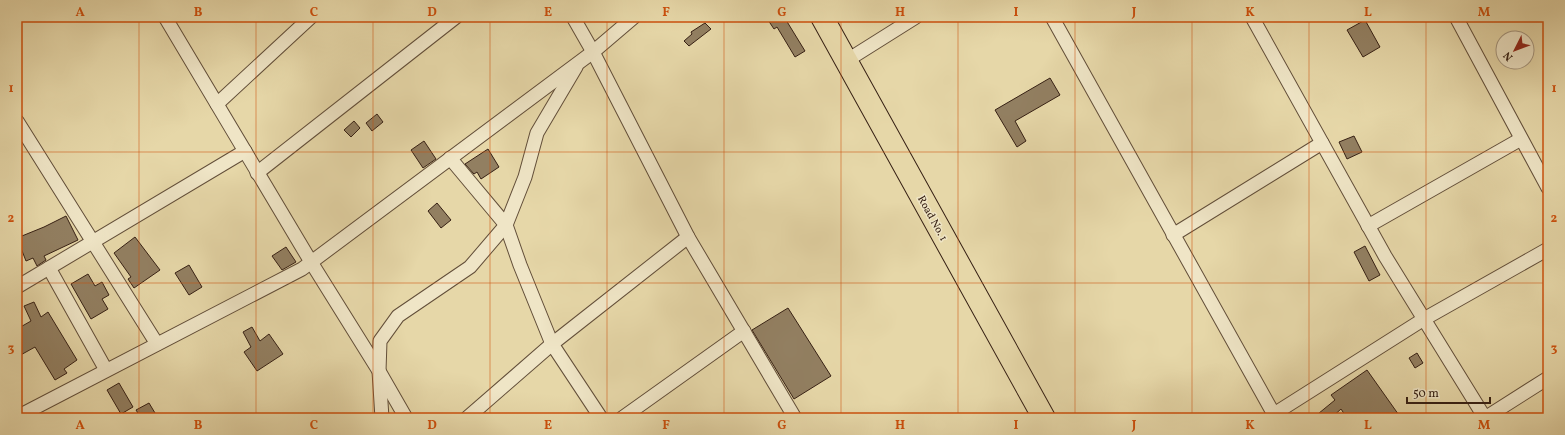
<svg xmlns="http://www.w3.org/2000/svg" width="1565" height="435" viewBox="0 0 1565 435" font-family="Vollkorn,serif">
<rect width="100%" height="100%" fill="#e6d7a8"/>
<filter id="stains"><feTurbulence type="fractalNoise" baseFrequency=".005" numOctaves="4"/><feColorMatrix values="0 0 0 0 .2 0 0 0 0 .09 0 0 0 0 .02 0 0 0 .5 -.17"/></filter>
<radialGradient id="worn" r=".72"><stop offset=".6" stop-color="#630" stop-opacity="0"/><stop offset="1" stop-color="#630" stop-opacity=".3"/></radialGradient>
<g fill="#927f61" stroke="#362014">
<polygon points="766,17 790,17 786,20 805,51 795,57 777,27 774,29"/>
<polygon points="1365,20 1380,47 1363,57 1347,30"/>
<polygon points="705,23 711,29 689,46 684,41 692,34 691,32"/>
<polygon points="1050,78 1060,95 1015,121 1026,141 1017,147 995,110"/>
<polygon points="377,114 383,122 372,131 366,123"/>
<polygon points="354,121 360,128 351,137 344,130"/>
<polygon points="1354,136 1362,152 1347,159 1339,142"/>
<polygon points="424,141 436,159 423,168 411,150"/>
<polygon points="488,149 499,167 481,179 477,172 474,174 465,164"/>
<polygon points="437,203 451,220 441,228 428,211"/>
<polygon points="66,216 78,240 44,256 46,260 37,266 33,258 26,261 17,238 44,227"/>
<polygon points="135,237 160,270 134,288 128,279 131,277 114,253"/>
<polygon points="1365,246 1380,275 1369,281 1354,252"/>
<polygon points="286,247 296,262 282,270 272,256"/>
<polygon points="189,265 202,287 189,295 175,273"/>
<polygon points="88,274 95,286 102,282 109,295 102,299 108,309 91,319 71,284"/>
<polygon points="34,302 41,317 48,312 77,360 64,369 67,373 55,380 35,347 17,357 17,329 31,321 24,306"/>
<polygon points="788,308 831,376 794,399 752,330"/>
<polygon points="252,327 260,341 269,334 283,354 257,371 244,352 251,347 243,332"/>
<polygon points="1417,353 1423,363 1415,368 1409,358"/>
<polygon points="1367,370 1401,418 1347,418 1341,409 1331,418 1313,418 1335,400 1331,395"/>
<polygon points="119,383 133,407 121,414 107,390"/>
<polygon points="149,403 158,418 141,418 136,410"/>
</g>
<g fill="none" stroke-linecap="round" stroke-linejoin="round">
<defs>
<g id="minor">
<polyline points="165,17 311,262 379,371 406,418"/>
<polyline points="573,17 593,52 688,237 795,418"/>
<polyline points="1052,17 1276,418"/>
<polyline points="1252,17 1385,256 1485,418"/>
<polyline points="1456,17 1548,188"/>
<polyline points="846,61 916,17"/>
<polyline points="217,104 311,17"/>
<polyline points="17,121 157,344"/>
<polyline points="450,158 506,225 520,265 552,344 601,418"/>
<polyline points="257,173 456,17"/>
<polyline points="1368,226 1521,139"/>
<polyline points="1173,235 1322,143"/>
<polyline points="49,268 106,370"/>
<polyline points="17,287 245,151"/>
<polyline points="1274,414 1424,319 1548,249"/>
<polyline points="17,417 302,269 593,52 634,17"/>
<polyline points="382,418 379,371 380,341 398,316 470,267 506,225 525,177 537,133 576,67"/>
<polyline points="467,418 552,344 688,237"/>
<polyline points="622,418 744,331"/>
<polyline points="1485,418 1548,378"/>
</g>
<polyline id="trunk" points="822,17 1044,418"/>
</defs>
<use href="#minor" stroke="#624e39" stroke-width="15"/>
<use href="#trunk" stroke="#362014" stroke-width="24"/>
<use href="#minor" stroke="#efe5c6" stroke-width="13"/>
<use href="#trunk" stroke="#e6d7a8" stroke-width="22"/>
</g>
<path fill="none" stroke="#cd500d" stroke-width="1" stroke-opacity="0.55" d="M 139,17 L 139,418M 256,17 L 256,418M 373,17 L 373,418M 490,17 L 490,418M 607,17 L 607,418M 724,17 L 724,418M 841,17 L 841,418M 958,17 L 958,418M 1075,17 L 1075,418M 1192,17 L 1192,418M 1309,17 L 1309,418M 1426,17 L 1426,418M 17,152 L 1548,152M 17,283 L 1548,283"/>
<g text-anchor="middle" stroke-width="3" stroke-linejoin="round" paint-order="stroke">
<g font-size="11" fill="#362014" stroke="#efe5c6">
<text transform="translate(933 218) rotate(61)" y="4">Road No. 1</text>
</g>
</g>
<rect width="1565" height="435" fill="none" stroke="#e6d7a8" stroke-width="44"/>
<g transform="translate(1515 50) rotate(228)"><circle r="19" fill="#efe5c6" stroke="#a5967f"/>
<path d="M0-3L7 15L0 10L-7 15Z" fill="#8f2418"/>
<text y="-6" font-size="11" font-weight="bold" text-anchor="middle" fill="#362014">N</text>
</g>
<path d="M1407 397v6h83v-6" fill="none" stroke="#362014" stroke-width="2"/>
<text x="1413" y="397" font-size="12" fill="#362014" stroke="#efe5c6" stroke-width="3" paint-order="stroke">50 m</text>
<rect x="22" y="22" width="1521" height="391" fill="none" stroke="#cd500d" stroke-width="1.5"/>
<g font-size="13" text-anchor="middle" font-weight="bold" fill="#cd500d">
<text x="80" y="16">A</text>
<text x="198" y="16">B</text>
<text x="314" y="16">C</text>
<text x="432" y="16">D</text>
<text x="548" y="16">E</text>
<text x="666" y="16">F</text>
<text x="782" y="16">G</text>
<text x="900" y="16">H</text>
<text x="1016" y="16">I</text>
<text x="1134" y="16">J</text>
<text x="1250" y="16">K</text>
<text x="1368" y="16">L</text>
<text x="1484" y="16">M</text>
<text x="11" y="92">1</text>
<text x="1554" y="92">1</text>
<text x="11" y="222">2</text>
<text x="1554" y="222">2</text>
<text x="11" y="352">3</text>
<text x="1554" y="352">3</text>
<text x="80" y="429">A</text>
<text x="198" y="429">B</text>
<text x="314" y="429">C</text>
<text x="432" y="429">D</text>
<text x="548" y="429">E</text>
<text x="666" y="429">F</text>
<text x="782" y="429">G</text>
<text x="900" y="429">H</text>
<text x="1016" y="429">I</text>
<text x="1134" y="429">J</text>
<text x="1250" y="429">K</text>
<text x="1368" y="429">L</text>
<text x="1484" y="429">M</text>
</g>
<rect width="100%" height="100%" filter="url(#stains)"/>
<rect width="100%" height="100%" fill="url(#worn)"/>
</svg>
